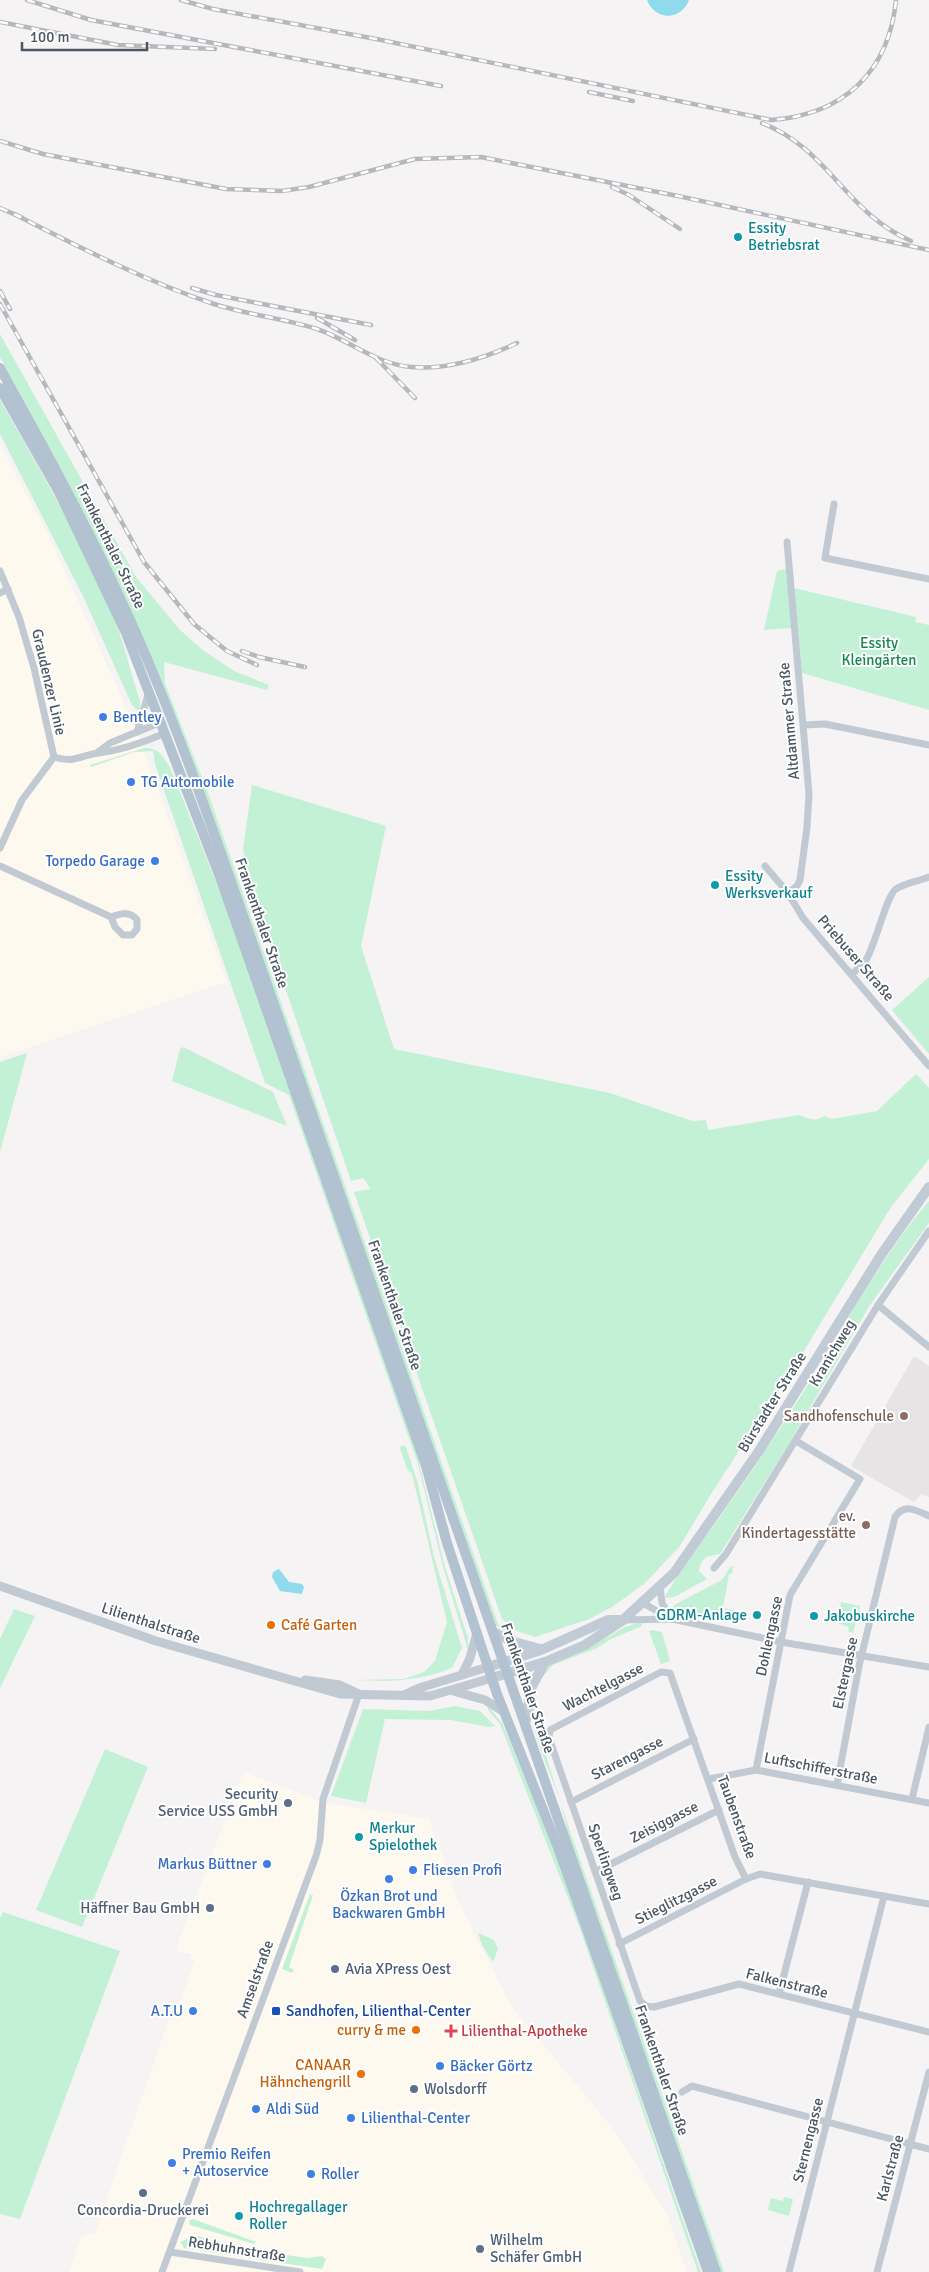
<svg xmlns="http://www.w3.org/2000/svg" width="929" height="2272" viewBox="0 0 929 2272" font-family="Signika,sans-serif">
<rect width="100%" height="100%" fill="#f5f3f3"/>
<g fill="#fdf9ef">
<polygon points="0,445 49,536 136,729 227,982 0,1057"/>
<polygon points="246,1773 322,1802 429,1819 458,1901 511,2006 616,2132 668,2217 687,2272 69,2272 81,2237 95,2233 170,2016 174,2017 195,1960 190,1959 191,1954 178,1952 176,1948 242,1776"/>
</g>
<polygon fill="#e6e4e5" points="914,1356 929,1366 929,1497 921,1494 914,1502 851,1466"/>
<g fill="#c3f1d5">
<path d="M 0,334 L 136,577 L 180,630 L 204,651 L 234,671 L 269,685 L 267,690 L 164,662 L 165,684 L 207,790 L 498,1624 L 516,1636 L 515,1638 L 495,1625 L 181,729 C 130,601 67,478 0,357 Z"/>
<path d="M 0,400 C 41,472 84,544 115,621 C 125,646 131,674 140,701 L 140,713 L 132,705 L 83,596 L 0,434 Z"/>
<polygon points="786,569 792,628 764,630 777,571"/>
<polygon points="794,588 916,617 915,622 929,625 929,710 802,673"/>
<path d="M 144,748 C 159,748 162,755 170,767 L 230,917 L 417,1455 L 445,1567 L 468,1638 L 468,1650 L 443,1567 L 418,1464 L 289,1095 L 265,1083 L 155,764 L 153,751 L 134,752 L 91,767 L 90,765 Z"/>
<path d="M 252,785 L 386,826 L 361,946 L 394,1049 L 610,1093 L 692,1121 L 706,1120 L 708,1130 L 799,1115 C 809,1119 815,1122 824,1116 L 832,1119 L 877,1111 L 916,1074 L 929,1088 L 929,1159 L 891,1207 L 802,1354 L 711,1494 L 680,1546 L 644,1584 L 612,1607 L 589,1619 L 535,1637 L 517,1631 L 502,1619 L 354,1192 L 371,1189 L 363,1178 L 351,1181 L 256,902 L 243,850 Z"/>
<polygon points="929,977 929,1054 892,1010"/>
<polygon points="183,1047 273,1092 287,1126 172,1081 180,1049"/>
<polygon points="27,1053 0,1152 0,1062"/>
<path d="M 929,1201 L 929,1223 L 870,1305 L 787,1447 L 720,1554 C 708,1556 701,1557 699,1571 L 707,1579 L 674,1597 L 665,1598 C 665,1591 716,1524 724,1511 C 759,1462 792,1411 824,1359 C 856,1305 888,1249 929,1201 Z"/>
<path d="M 402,1445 L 406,1447 L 418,1484 L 434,1557 L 462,1648 L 452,1668 C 420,1681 390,1682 356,1680 L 404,1679 L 424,1672 L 435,1661 L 447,1622 L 412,1474 L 407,1469 L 400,1448 Z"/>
<polygon points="731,1566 733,1567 732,1574 729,1574 723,1608 733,1610 732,1620 672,1608 674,1605 722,1580"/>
<polygon points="841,1602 860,1606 853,1633 848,1631 849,1627 839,1624"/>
<polygon points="14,1609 35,1616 0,1688 0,1639"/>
<polygon points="641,1622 642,1626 611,1639 597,1648 553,1665 537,1683 553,1661 588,1648 625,1627"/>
<polygon points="651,1630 662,1632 670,1661 661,1664 649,1631"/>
<path d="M 534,1703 L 535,1721 L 571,1834 L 724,2272 L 721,2272 L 568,1834 C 566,1822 563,1811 560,1800 C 552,1776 527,1726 534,1703 Z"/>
<polygon points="455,1706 480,1711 495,1726 489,1727 451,1720 385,1719 366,1803 331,1796 363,1709 429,1711"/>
<polygon points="488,1706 502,1723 551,1840 701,2272 698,2272 579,1926 500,1724 488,1710"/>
<polygon points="105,1749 148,1767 82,1927 36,1910"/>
<polygon points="310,1894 313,1895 289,1967 294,1970 292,1973 282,1969"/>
<polygon points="3,1912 120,1951 20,2219 0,2214 0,1918"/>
<polygon points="478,1933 494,1940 498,1949 493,1962 483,1947"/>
<polygon points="784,2197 793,2199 789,2216 768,2210 771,2198 783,2201"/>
<polygon points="193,2219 256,2242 254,2244 190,2225 189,2221"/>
<polygon points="195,2235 237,2248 308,2258 322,2256 326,2259 322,2269 184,2248 180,2242"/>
</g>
<g fill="#90daee">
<path d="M 647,0 L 689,0 C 681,21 655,21 647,0 Z"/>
<polygon points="279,1569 289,1582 302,1584 304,1587 302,1594 280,1591 272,1577 273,1572"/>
</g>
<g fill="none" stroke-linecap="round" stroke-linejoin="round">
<g stroke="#c1cad2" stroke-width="7">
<polyline points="834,504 825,558 929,579"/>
<polyline points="787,542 809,794 807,827 800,880 797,886 788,893"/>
<path d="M 0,571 L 19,617 L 34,668 L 54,757 C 75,764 80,755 99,753 C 122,750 142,743 163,734"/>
<polyline points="0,593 8,589"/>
<polyline points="804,725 825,724 929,745"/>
<polyline points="137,732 148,695"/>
<polyline points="98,752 110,743 159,723"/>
<polyline points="0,848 22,800 54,757"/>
<path d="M 0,866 L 111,917 C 121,914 130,910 137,920 L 137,929 L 132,935 L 123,935 L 115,927 L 111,917"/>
<polyline points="765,866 788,893 803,918 929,1066"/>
<path d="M 852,974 C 856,970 862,966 866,960 C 875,946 887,894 896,889 C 905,883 919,881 929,877"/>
<polyline points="878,1305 929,1347"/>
<polyline points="714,1568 726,1554 878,1305 929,1231"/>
<polyline points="660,1587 662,1603 672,1619"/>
<polyline points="643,1603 669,1618"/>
<polyline points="623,1620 672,1619 781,1642 929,1667"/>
<polyline points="756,1770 790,1595 860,1479 796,1441"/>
<polyline points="709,1779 756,1770 929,1803"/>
<path d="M 837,1785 L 859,1666 L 895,1517 C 904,1503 916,1510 929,1516"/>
<polyline points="912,1799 929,1727"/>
<polyline points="571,1802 694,1739"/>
<polyline points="595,1872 719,1810"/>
<polyline points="929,1904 760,1874 746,1879 735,1857 670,1673 661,1672 550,1730 549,1738 640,2001 646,2006 654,2007 739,1984 929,2032"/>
<polyline points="619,1944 746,1879"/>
<polyline points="779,1994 808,1882"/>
<polyline points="682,2092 692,2086 929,2149"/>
<polyline points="170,2252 300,2272"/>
<polyline points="162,2272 316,1856 320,1840 323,1799 359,1694"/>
<polyline points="789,2272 884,1896"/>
<polyline points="877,2272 929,2072"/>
</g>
<g stroke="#c1cad2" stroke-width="9">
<polyline points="0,1586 156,1641 340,1694 430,1696 492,1678"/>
<polyline points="462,1675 470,1658 477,1633"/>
<polyline points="305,1680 340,1685 359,1694"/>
<polyline points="453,1691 485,1700 504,1712"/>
<polyline points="404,1695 419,1688 488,1667"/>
</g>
<g stroke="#c1cbd6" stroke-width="10">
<polyline points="493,1632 514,1642 540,1649"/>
<polyline points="488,1667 541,1650 608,1620 623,1620"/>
<polyline points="492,1678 545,1662 585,1645 623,1620 674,1573 759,1451 881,1255 929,1187"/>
<polyline points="525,1723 532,1686 545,1662"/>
</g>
<g stroke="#b3c2d1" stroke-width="10">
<path d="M 0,368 C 42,444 84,520 121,600 C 167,699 204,804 240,907 L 716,2272"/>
<polyline points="0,388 59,492 126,633 220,877 426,1466 447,1543 497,1694 559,1850 708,2272"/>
</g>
<defs>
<g id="rail">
<polyline points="27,0 91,20 441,86"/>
<path d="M 181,0 L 213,9 L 376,39 L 771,120 C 843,115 889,72 896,0"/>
<polyline points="0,22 118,45 215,49"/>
<polyline points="589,92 633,101"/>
<path d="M 762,123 C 829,149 845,212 911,241"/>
<polyline points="0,141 43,154 226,189 282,191 309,187 415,159 481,157 678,196 929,250"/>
<polyline points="612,187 629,195 680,229"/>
<polyline points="0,208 21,217"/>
<path d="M 14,214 C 79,247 145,281 214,304 C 248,315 283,318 317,329 C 349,340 376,364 411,367 C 447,370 485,358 517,343"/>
<polyline points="192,288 216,295 371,325"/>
<polyline points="0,291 10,309"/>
<polyline points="0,304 144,562 194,624 227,651 257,665"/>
<polyline points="317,318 355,340"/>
<polyline points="376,358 415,398"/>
<polyline points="242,651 259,657 305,667"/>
</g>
</defs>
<use href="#rail" stroke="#b5b8bd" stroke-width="4.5"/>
<use href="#rail" stroke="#fff" stroke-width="2.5" stroke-dasharray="8" stroke-linecap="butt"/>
</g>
<g fill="#0f9aa8" stroke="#fff" stroke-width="2">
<circle cx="738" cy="237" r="5"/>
<circle cx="715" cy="885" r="5"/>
<circle cx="757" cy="1615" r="5"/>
<circle cx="814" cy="1616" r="5"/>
<circle cx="359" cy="1837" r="5"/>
<circle cx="239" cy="2216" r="5"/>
</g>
<g fill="#3f7fe0" stroke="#fff" stroke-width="2">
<circle cx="103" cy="717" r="5"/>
<circle cx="131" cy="782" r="5"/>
<circle cx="155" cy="861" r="5"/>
<circle cx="267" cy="1864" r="5"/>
<circle cx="413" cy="1870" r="5"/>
<circle cx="389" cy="1879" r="5"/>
<circle cx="193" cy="2011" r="5"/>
<circle cx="440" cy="2066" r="5"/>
<circle cx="256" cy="2109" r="5"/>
<circle cx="351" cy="2118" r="5"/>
<circle cx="172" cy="2163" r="5"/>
<circle cx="311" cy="2174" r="5"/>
</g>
<g fill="#8d6e63" stroke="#fff" stroke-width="2">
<circle cx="904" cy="1416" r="5"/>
<circle cx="866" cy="1525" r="5"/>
</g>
<g fill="#e8710a" stroke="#fff" stroke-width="2">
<circle cx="271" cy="1625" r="5"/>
<circle cx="416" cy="2030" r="5"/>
<circle cx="361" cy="2074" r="5"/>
</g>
<g fill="#5c6f8a" stroke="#fff" stroke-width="2">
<circle cx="288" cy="1803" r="5"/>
<circle cx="210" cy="1908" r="5"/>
<circle cx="335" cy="1969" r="5"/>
<circle cx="414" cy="2089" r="5"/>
<circle cx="143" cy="2193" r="5"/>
<circle cx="480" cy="2249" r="5"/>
</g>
<rect fill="#1a4fb4" stroke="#fff" stroke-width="2" x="271" y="2006" width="10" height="10" rx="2.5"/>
<path fill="#e0444e" stroke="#fff" stroke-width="2" d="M448.5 2023.5h5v5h5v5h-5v5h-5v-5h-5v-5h5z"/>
<g text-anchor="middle" stroke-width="4" stroke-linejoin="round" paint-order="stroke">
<g font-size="15" fill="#0d838f" stroke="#fff" text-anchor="start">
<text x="748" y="233">Essity<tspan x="748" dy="17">Betriebsrat</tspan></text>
<text x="725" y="881">Essity<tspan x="725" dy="17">Werksverkauf</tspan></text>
<text x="747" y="1620" text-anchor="end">GDRM-Anlage</text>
<text x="824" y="1621">Jakobuskirche</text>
<text x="369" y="1833">Merkur<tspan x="369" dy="17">Spielothek</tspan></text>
<text x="249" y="2212">Hochregallager<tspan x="249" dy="17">Roller</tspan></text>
</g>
<g font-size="15" fill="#4a5661" stroke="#fff">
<text transform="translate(111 546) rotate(64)" y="5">Frankenthaler Straße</text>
<text transform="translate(49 682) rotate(77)" y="5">Graudenzer Linie</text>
<text transform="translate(789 721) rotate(-95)" y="5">Altdammer Straße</text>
<text transform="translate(262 923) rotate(71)" y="5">Frankenthaler Straße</text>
<text transform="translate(856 958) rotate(49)" y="5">Priebuser Straße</text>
<text transform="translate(395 1305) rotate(71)" y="5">Frankenthaler Straße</text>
<text transform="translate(832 1353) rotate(-59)" y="5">Kranichweg</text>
<text transform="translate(772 1402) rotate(-58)" y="5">Bürstadter Straße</text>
<text transform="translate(151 1623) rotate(18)" y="5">Lilienthalstraße</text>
<text transform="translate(769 1636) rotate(-78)" y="5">Dohlengasse</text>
<text transform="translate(845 1673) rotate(-78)" y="5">Elstergasse</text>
<text transform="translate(603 1687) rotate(-27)" y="5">Wachtelgasse</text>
<text transform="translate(528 1688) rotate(71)" y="5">Frankenthaler Straße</text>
<text transform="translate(627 1758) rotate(-27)" y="5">Starengasse</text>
<text transform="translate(821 1768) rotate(11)" y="5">Luftschifferstraße</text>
<text transform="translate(737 1817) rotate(70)" y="5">Taubenstraße</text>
<text transform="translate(664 1822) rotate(-27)" y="5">Zeisiggasse</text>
<text transform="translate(606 1862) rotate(71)" y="5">Sperlingweg</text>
<text transform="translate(676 1900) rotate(-27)" y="5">Stieglitzgasse</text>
<text transform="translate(255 1979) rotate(-70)" y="5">Amselstraße</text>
<text transform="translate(787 1983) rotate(14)" y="5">Falkenstraße</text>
<text transform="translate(662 2070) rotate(71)" y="5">Frankenthaler Straße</text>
<text transform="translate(808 2140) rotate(-76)" y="5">Sternengasse</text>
<text transform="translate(890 2168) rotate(-75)" y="5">Karlstraße</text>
<text transform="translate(237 2249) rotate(9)" y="5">Rebhuhnstraße</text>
</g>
<g font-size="15" fill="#17864f" stroke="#fff">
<text x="879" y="648">Essity<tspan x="879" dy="17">Kleingärten</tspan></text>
</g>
<g font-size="15" fill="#366cbe" stroke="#fff" text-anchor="start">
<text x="113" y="722">Bentley</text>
<text x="141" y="787">TG Automobile</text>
<text x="145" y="866" text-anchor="end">Torpedo Garage</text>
<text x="257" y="1869" text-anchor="end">Markus Büttner</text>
<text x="423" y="1875">Fliesen Profi</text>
<text x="389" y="1901" text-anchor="middle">Özkan Brot und<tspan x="389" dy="17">Backwaren GmbH</tspan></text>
<text x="183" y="2016" text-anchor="end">A.T.U</text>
<text x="450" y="2071">Bäcker Görtz</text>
<text x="266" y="2114">Aldi Süd</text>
<text x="361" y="2123">Lilienthal-Center</text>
<text x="182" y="2159">Premio Reifen<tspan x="182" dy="17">+ Autoservice</tspan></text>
<text x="321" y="2179">Roller</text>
</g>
<g font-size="15" fill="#785e54" stroke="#fff" text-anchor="end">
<text x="894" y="1421">Sandhofenschule</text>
<text x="856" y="1521">ev.<tspan x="856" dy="17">Kindertagesstätte</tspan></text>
</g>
<g font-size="15" fill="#c56008" stroke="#fff" text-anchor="end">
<text x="281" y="1630" text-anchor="start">Café Garten</text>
<text x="406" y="2035">curry &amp; me</text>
<text x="351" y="2070">CANAAR<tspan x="351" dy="17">Hähnchengrill</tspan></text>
</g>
<g font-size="15" fill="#4e5e75" stroke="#fff" text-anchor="start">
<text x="278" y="1799" text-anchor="end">Security<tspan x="278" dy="17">Service USS GmbH</tspan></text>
<text x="200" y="1913" text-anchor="end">Häffner Bau GmbH</text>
<text x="345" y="1974">Avia XPress Oest</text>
<text x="424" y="2094">Wolsdorff</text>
<text x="143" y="2215" text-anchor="middle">Concordia-Druckerei</text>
<text x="490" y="2245">Wilhelm<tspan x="490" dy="17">Schäfer GmbH</tspan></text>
</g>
<g font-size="15" fill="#164399" stroke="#fff" text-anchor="start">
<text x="286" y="2016">Sandhofen, Lilienthal-Center</text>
</g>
<g font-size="15" fill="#be3a42" stroke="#fff" text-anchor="start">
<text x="461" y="2036">Lilienthal-Apotheke</text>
</g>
</g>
<path d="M22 42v8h125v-8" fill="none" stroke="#4a5661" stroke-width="2.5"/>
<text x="30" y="42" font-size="15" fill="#4a5661" stroke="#ffffff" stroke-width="4" paint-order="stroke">100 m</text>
</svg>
